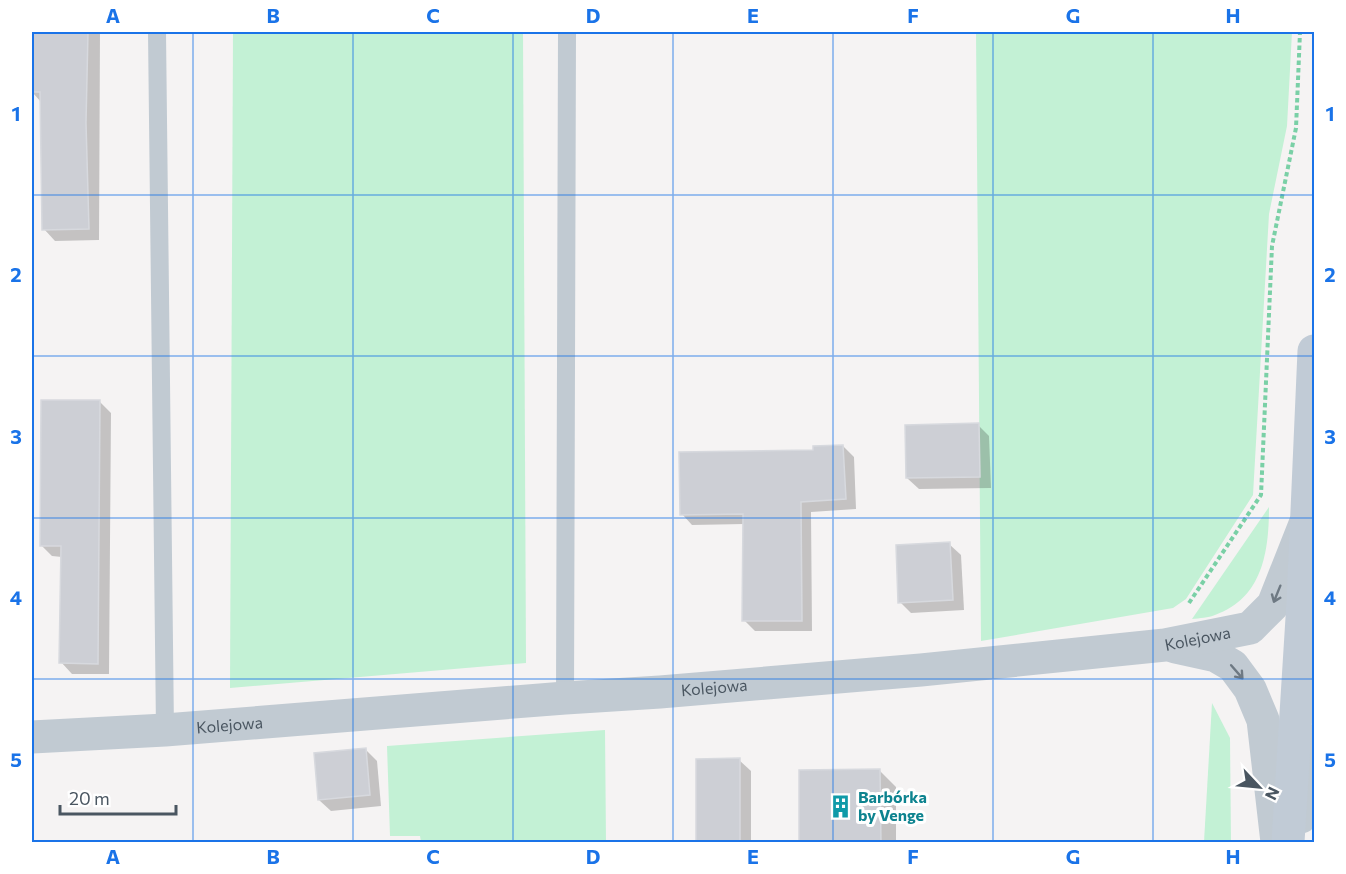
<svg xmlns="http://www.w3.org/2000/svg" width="1346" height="874" viewBox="0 0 1346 874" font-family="Commissioner,sans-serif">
<rect width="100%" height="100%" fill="#f5f3f3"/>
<g fill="#c3f1d5">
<polygon points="233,32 523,32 526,663 230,688"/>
<polygon points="976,32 1292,32 1287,126 1269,214 1253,495 1186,599 1173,608 981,641"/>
<path d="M 1269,507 C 1269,551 1263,598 1215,615 C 1208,618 1200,618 1192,619 Z"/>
<polygon points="1212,703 1230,738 1231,842 1204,842"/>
<polygon points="605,730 606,842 421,842 420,836 390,836 387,746"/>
</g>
<g fill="#0003">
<polygon points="32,32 100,32 99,240 55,241 44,229 42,103 32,92"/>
<polygon points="100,402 111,413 109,674 72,674 61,662 62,557 52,556 41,545"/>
<polygon points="978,425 989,436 991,488 919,489 907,478"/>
<polygon points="843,446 854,457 856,509 811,512 812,631 755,631 744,620 744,524 692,525 682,514 815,451"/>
<polygon points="949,544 961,555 964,610 911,613 900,602"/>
<polygon points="366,750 377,761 381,806 331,811 319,800"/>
<polygon points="739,760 751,771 751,842 698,842"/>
<polygon points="880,771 896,787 896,842 801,842"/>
</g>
<g fill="#cdcfd5" stroke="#d7d9de" stroke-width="1.5">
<polygon points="32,32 88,32 86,123 89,229 42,230 40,92 32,92"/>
<polygon points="41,400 100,400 98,664 59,663 61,546 40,546"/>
<polygon points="979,423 980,477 906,478 905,425"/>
<polygon points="843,445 846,499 801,502 802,621 742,621 743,514 680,515 679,452 813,450 813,446"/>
<polygon points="950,542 953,600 898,603 896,545"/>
<polygon points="366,748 370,795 318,800 314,753"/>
<polygon points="740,758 740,843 696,843 696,759"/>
<polygon points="880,769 881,843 799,843 799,770"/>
</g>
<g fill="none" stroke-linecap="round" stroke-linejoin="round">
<polyline stroke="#7ad0a6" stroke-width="4" stroke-dasharray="4.5 3" stroke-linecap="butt" points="1189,603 1261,495 1272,246 1296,128 1300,32"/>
<g stroke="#c1cad2" stroke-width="18">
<polyline points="157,32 165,730"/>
<polyline points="565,698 567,32"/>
</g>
<g stroke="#c1cad2" stroke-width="33">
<polyline points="1175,647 1216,656 1233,666 1250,689 1263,720 1277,842"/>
<path id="s1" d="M 32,737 L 165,730 L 565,698 L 660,692 L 921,670 L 1165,645 L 1250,628 L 1273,605 L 1305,524"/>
<polyline points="1301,817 1314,741"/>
</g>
<polyline stroke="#c1cbd6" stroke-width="33" points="1288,842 1303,602 1314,351"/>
</g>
<defs><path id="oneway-shaft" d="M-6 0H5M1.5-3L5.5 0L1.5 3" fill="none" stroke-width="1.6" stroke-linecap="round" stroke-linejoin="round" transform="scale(1.5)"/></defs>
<g stroke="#6e7983">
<use href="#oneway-shaft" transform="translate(1277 594) rotate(112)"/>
<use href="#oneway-shaft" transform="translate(1237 672) rotate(49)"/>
</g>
<path fill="none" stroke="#1a73e8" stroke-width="1.5" stroke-opacity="0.55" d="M 193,32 L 193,842M 353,32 L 353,842M 513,32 L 513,842M 673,32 L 673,842M 833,32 L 833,842M 993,32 L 993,842M 1153,32 L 1153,842M 32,195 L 1314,195M 32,356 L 1314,356M 32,518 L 1314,518M 32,679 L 1314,679"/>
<defs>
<symbol id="building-bare" viewBox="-9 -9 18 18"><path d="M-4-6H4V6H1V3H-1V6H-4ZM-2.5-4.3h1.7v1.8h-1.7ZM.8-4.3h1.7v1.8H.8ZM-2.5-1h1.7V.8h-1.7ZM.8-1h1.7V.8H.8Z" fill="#0f9aa8" stroke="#fff" stroke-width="2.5" paint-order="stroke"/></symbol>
</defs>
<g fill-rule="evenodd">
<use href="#building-bare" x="824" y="790" width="33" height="33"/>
</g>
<g text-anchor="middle" stroke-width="6" stroke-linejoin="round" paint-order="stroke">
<g font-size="16" fill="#4a5661" stroke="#fff">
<text dy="6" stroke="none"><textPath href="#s1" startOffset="1170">Kolejowa</textPath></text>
<text dy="6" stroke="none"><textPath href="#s1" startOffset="684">Kolejowa</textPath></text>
<text dy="6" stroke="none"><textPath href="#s1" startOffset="198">Kolejowa</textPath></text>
</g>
<g font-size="16" font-weight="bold" fill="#0d838f" stroke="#fff" text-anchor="start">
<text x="858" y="803">Barbórka<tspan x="858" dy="18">by Venge</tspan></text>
</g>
</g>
<rect width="1346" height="874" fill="none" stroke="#ffffff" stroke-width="66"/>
<g transform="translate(1259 787) rotate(116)" stroke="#ffffff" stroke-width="4.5" paint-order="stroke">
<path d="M0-4.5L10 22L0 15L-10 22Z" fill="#4a5661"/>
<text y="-9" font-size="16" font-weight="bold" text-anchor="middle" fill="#4a5661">N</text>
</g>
<path d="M60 805v9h116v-9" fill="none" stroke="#4a5661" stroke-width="3"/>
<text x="69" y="805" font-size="18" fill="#4a5661" stroke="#ffffff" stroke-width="4.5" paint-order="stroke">20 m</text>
<rect x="33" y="33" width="1280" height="808" fill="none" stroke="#1a73e8" stroke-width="2"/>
<g font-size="20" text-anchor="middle" font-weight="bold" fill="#1a73e8">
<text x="113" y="23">A</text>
<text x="273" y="23">B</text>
<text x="433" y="23">C</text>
<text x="593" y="23">D</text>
<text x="753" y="23">E</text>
<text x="913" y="23">F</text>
<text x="1073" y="23">G</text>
<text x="1233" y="23">H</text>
<text x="16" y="121">1</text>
<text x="1330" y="121">1</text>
<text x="16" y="282">2</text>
<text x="1330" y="282">2</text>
<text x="16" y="444">3</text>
<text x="1330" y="444">3</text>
<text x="16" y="605">4</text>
<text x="1330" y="605">4</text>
<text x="16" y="767">5</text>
<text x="1330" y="767">5</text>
<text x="113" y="864">A</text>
<text x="273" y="864">B</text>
<text x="433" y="864">C</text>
<text x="593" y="864">D</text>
<text x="753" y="864">E</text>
<text x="913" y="864">F</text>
<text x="1073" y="864">G</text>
<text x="1233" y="864">H</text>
</g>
</svg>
